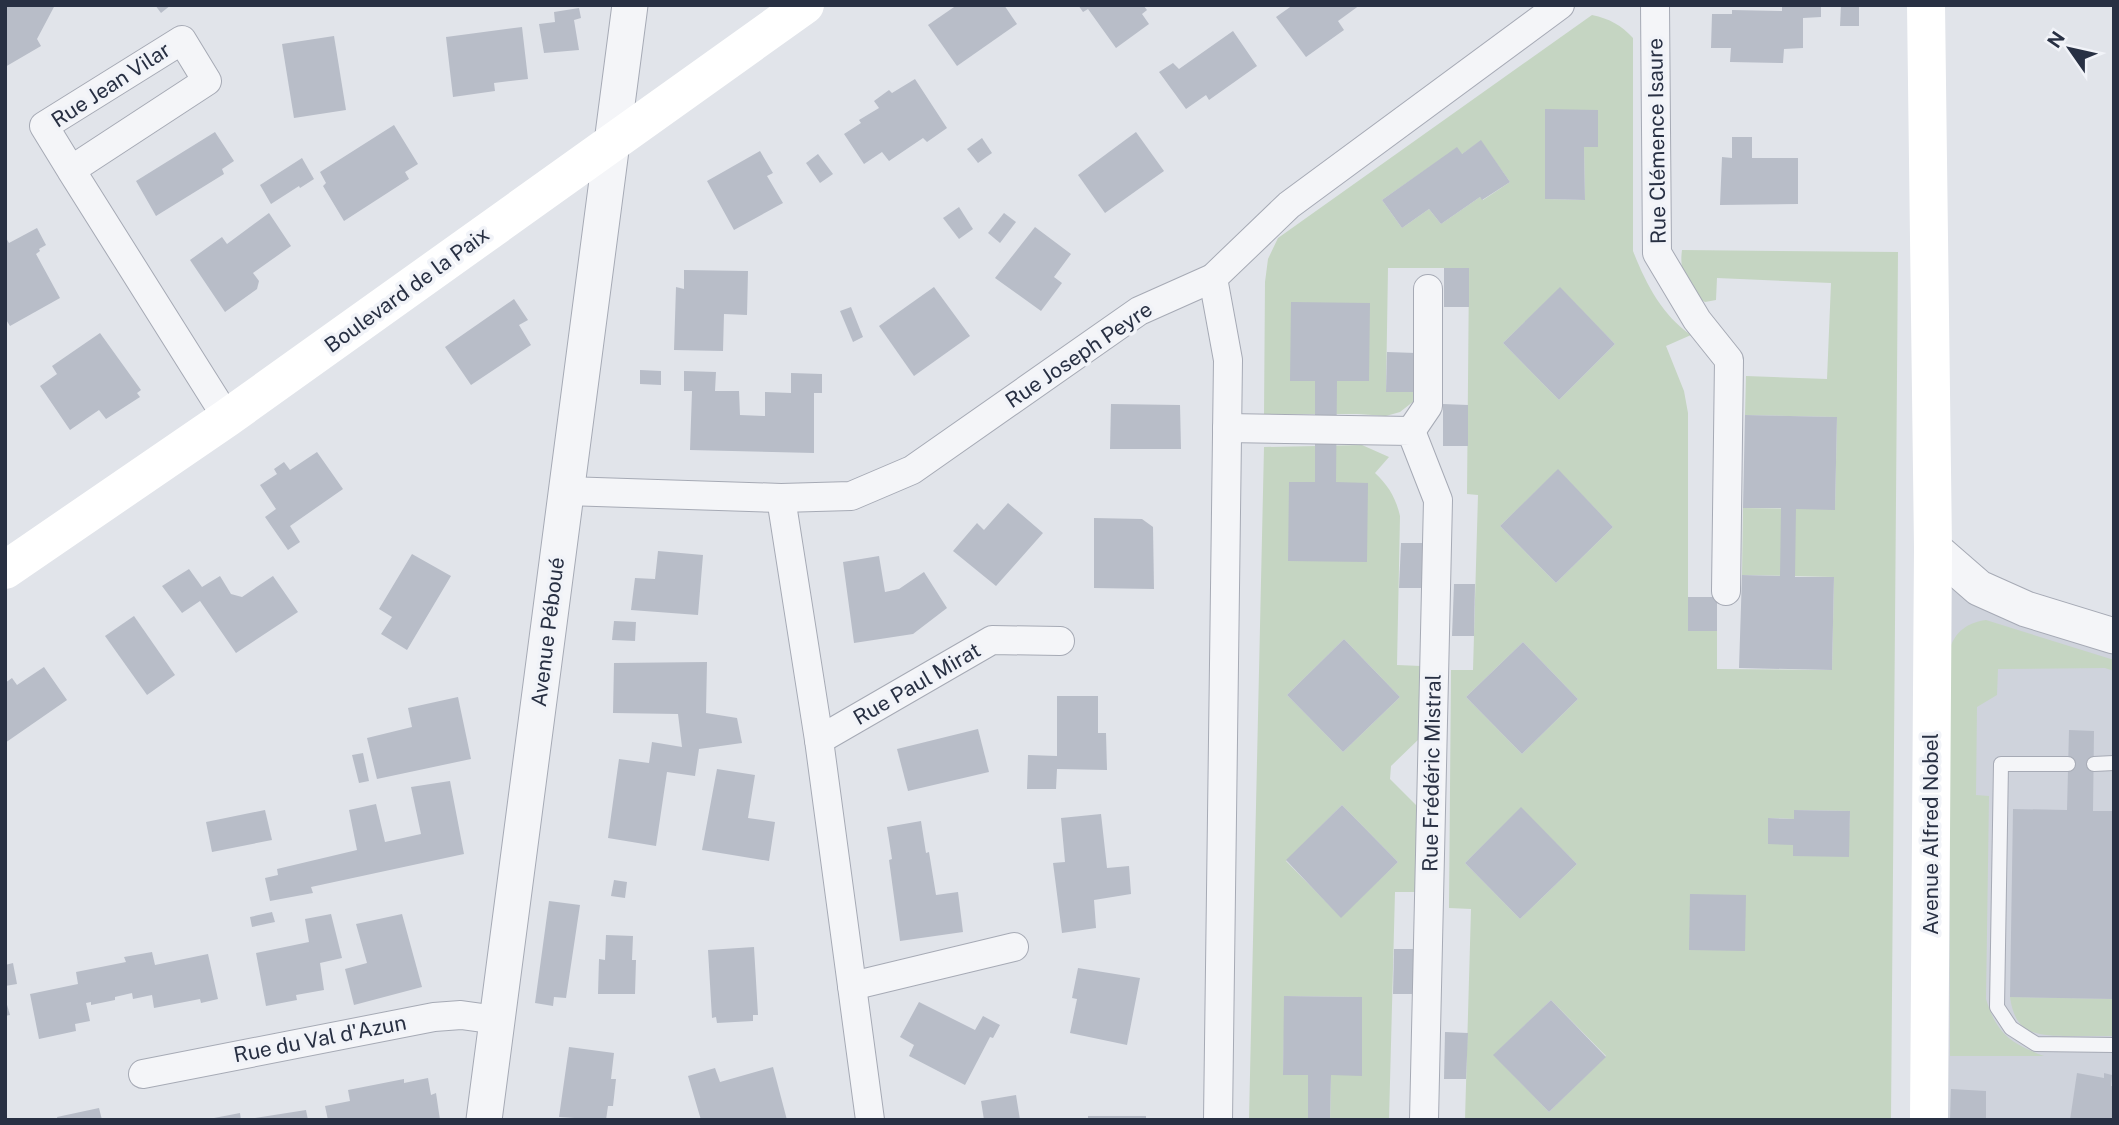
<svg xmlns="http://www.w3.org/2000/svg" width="2119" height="1125" viewBox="0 0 2119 1125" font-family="'Public Sans',sans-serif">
<rect width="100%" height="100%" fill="#e1e4ea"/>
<polygon fill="#cfd3dc" points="1933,548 2114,636 2114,1120 1929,1120"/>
<g fill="#c5d5c2" fill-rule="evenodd">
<path d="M 1592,15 C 1610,19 1621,25 1633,38 L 1633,251 C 1646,284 1662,315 1691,335 L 1666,346 L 1684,391 L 1688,413 L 1688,630 L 1717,631 L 1717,669 L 1832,670 L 1834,577 L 1742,575 L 1743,508 L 1835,509 L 1837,417 L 1745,415 L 1746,376 L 1827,379 L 1831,283 L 1717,278 L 1716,300 L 1705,302 C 1686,291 1679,272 1682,250 L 1898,252 L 1891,1120 L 1465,1120 L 1471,909 L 1449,908 L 1451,670 L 1473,670 L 1478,495 L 1467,494 L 1469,268 L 1388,268 L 1386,391 L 1416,392 L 1414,401 L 1400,412 L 1386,416 L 1358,414 L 1264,414 L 1265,282 L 1268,259 L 1278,238 ZM 1545,110 L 1598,110 L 1598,146 L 1584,147 L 1585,200 L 1545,199 ZM 1481,141 L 1510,182 L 1483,200 L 1480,197 L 1441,224 L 1429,209 L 1402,228 L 1382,200 L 1438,161 L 1462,154 ZM 1560,288 L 1615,344 L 1559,400 L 1503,343 ZM 1558,470 L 1613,527 L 1556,583 L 1500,526 ZM 1523,642 L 1578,699 L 1522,754 L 1466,697 ZM 1521,808 L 1577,864 L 1520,919 L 1465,863 ZM 1794,810 L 1850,811 L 1848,857 L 1794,845 L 1769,818 L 1794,819 ZM 1551,1000 L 1606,1056 L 1549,1112 L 1494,1055 Z"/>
<path d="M 1362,445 L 1389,457 L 1375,473 C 1388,485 1396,498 1400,516 L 1397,665 L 1421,666 L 1421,737 L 1391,766 L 1390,779 L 1423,812 L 1420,892 L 1395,892 L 1389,1120 L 1330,1120 L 1331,1075 L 1362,1075 L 1362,997 L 1285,996 L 1283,1074 L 1308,1075 L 1308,1120 L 1249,1120 L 1264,447 ZM 1344,639 L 1400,697 L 1343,752 L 1287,695 ZM 1342,805 L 1398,862 L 1341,917 L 1286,861 Z"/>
<path d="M 1986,620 L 2114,660 L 2114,671 L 2105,668 L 1998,669 L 1997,695 L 1977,707 L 1976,795 L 1989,796 L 1986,999 C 1997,1034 2010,1043 2044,1056 L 1950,1056 L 1949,651 C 1955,631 1967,623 1986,620 Z"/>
<path d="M 2010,997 L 2114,999 L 2114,1036 C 2099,1036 2084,1036 2070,1036 C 2037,1036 2015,1035 2010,997 Z"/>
</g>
<g fill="#b8bdc8">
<polygon points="5,5 55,5 37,39 41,46 5,67"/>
<polygon points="155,5 171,5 161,13"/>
<polygon points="957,5 1004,5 1017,24 957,66 928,25"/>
<polygon points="1078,5 1143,5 1147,10 1142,14 1149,24 1116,48 1088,9 1083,12"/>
<polygon points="1293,5 1360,5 1338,21 1344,30 1306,57 1276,17"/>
<polygon points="1782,5 1821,5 1821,17 1803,18 1803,48 1784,49 1783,63 1730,62 1731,48 1711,48 1712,14 1732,14 1732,10 1782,11"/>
<polygon points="1841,5 1859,5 1859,26 1840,26"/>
<polygon points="579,8 581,18 574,20 579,50 544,53 539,24 555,22 554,12"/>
<polygon points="522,27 528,79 494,83 495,91 453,97 446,37"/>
<polygon points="1233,31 1257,66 1209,100 1206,95 1186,109 1159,72 1173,63 1179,69"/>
<polygon points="334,36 346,110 294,118 282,44"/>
<polygon points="915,79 947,128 927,142 923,138 889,161 882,152 864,164 844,134 861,123 859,120 879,108 874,101 889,90 892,93"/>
<polygon points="1545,109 1598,110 1598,147 1584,147 1585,200 1545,199"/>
<polygon points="394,125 418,164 405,172 409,179 344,221 323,186 326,183 320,172"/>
<polygon points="215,132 234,161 222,169 224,174 156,216 136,181"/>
<polygon points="1136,132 1164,171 1105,213 1078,175"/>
<polygon points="1732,137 1752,137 1752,158 1798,158 1798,204 1720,205 1722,157 1732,158"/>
<polygon points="982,138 992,153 978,163 967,149"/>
<polygon points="1481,140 1510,182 1482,200 1480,197 1441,224 1429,209 1402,228 1382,200 1457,147 1462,154"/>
<polygon points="760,151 773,173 767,176 783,203 734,230 707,181"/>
<polygon points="818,154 833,174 820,183 806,163"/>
<polygon points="302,158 314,179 300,188 299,186 271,204 260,185"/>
<polygon points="959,207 973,229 959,239 943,218"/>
<polygon points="269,213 291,246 253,273 259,281 257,289 225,312 190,260 222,237 227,244"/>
<polygon points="1004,213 1016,222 1000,243 988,233"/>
<polygon points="1035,227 1071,254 1054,277 1062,283 1041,311 995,278"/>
<polygon points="37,228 46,245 39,249 40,251 36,254 60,298 10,326 5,318 5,301 7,300 5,297 5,236 9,243"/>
<rect x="1444" y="268" width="25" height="39"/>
<polygon points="684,270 748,271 747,315 724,314 723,351 674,350 676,287 684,289"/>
<polygon points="934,287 970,336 914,376 879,326"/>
<polygon points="1560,287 1615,344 1559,400 1503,343"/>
<polygon points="514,299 528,320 519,325 531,345 471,385 445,347"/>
<polygon points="1291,302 1370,303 1369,381 1337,381 1336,482 1368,483 1367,562 1288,561 1289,482 1315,482 1315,381 1290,381"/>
<polygon points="851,307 863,337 853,342 840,311"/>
<polygon points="100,333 141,390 137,393 140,397 106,419 99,410 70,430 40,386 57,374 52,366"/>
<polygon points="1387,352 1416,353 1416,392 1386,392"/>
<polygon points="640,370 661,371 661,385 640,384"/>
<polygon points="684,371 716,372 715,391 739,391 740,415 765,416 765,392 791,393 791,373 822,374 822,393 814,393 814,453 690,450 692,391 684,391"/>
<polygon points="1111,404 1180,405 1181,449 1110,449"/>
<polygon points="1443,404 1468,405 1468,446 1443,446"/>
<polygon points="1745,415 1837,417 1835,510 1796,509 1795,577 1834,577 1832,670 1739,668 1742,575 1780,576 1781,508 1743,508"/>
<polygon points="317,452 343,489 290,526 300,542 288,550 265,517 276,509 260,485 277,474 274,469 284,462 290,470"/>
<polygon points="1558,469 1613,527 1556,583 1500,526"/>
<polygon points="1008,503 1043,533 996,586 953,551 977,523 984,530"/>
<polygon points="1094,518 1142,519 1153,527 1154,589 1094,588"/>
<polygon points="1401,543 1424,543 1423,588 1399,588"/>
<polygon points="658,551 703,555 698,615 631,610 635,578 655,579"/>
<polygon points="412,554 451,576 407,650 381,634 392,617 379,609"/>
<polygon points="879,556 885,592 899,589 924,572 947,608 913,634 854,643 843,562"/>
<polygon points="189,569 202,587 220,576 231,594 242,597 273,576 298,612 236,653 200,601 182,613 162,586"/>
<polygon points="1454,584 1475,584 1474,636 1452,636"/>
<rect x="1688" y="597" width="29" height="34"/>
<polygon points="134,616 175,675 147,695 105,636"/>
<polygon points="614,621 636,622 635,641 612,640"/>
<polygon points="1344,639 1400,697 1343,752 1287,695"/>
<polygon points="1523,642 1578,699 1522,754 1466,697"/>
<polygon points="707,662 706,713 737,718 742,743 699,749 695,776 667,772 656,846 608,838 619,759 649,763 652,742 682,747 678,714 613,713 614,663"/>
<polygon points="44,667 67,700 5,743 5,683 12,678 17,685"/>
<polygon points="1057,696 1098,696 1098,733 1106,733 1107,770 1057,769 1056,789 1027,789 1028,755 1057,756"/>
<polygon points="458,697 471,759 377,779 367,738 412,727 408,708"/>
<polygon points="978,729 989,772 908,791 897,749"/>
<polygon points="2069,730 2094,731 2093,811 2114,811 2114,999 2010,997 2013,809 2067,810"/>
<polygon points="363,753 369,781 359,783 352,755"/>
<polygon points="717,769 755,775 748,818 775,822 769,861 702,850"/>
<polygon points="450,781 464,854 311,887 313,893 270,901 265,878 278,875 277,869 357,850 349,810 376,804 385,842 421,834 411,787"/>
<polygon points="1342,805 1398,862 1341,918 1286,860"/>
<polygon points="1521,807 1577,864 1520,919 1465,863"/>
<polygon points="265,810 272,840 212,852 206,822"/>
<polygon points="1794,810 1850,811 1849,857 1793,856 1793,845 1768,844 1768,818 1794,819"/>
<polygon points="1101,814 1107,868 1129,866 1131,894 1094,900 1096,928 1062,933 1053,863 1065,862 1061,818"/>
<polygon points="921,821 926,853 929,852 936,895 958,892 963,932 900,941 889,860 892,859 887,827"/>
<polygon points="614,880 627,882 625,898 611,896"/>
<polygon points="1690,894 1746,895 1745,951 1689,950"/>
<polygon points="549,901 580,905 566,998 554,997 553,1006 535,1003"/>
<polygon points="272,912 275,922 252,927 250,917"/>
<polygon points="331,914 342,958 320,963 324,990 296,995 297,1000 266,1006 256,953 309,942 305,919"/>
<polygon points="402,914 422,987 354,1005 345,969 367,963 356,924"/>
<polygon points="606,935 633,936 632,960 636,960 635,994 598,994 599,959 605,960"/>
<polygon points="754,947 758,1015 753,1015 753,1021 717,1023 716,1017 712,1018 708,950"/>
<polygon points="1394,949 1419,949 1418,994 1393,994"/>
<polygon points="152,952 155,965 208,954 218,999 201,1003 200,999 154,1008 152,995 133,999 132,993 115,997 115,1000 91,1005 91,1002 86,1003 90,1021 75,1024 76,1031 39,1039 30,994 78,984 76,972 126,962 124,957"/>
<polygon points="13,963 17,984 5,986 5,965"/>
<polygon points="1078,968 1140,978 1127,1045 1070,1033 1077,999 1072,998"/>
<polygon points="1284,996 1362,997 1362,1076 1331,1075 1330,1120 1308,1120 1308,1075 1283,1075"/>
<polygon points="5,998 10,1015 5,1016"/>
<polygon points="1551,1000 1606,1057 1549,1112 1493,1055"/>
<polygon points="919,1002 975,1030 983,1016 1000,1025 993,1038 990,1037 965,1085 909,1056 914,1045 900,1037"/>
<polygon points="1445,1032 1468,1033 1466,1079 1444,1079"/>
<polygon points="569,1047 614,1053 611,1079 616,1079 613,1106 608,1106 606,1120 559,1117"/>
<polygon points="773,1067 787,1120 701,1120 688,1076 715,1068 720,1082"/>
<polygon points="2077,1073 2104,1078 2104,1073 2112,1075 2111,1086 2114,1086 2114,1120 2070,1120"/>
<polygon points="428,1078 431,1095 436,1093 440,1120 328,1120 325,1106 350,1101 348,1090 404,1079 404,1083"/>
<polygon points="1951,1089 1986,1091 1986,1120 1950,1120"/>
<polygon points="1016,1095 1020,1120 984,1120 981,1101"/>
<polygon points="99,1108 102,1120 58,1120 57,1117"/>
<polygon points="306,1110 308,1120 256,1120 255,1118"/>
<polygon points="240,1113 241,1120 214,1120 214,1118"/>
<rect x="1088" y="1116" width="58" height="4"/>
</g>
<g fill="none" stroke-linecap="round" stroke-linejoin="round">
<defs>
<g id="service">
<polyline points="2068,764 2001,764 1997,1007 2011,1028 2036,1044 2114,1045"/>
<polyline points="2094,764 2114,763"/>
</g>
<g id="minor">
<polyline points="1655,5 1657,253 1697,320 1729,360 1726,591"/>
<polyline points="71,170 44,126 182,40 207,81 71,170 227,418"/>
<polyline points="1213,278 1228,360 1218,1120"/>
<polyline points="1227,428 1411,431 1438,500 1424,1120"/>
<polyline points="1411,431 1428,406 1428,289"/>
<polyline points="566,491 781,498 851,496 912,470 1139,311 1213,278 1289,205 1560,5"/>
<polyline points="781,498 819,740 870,1120"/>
<polyline points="819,740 992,640 1060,641"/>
<polyline points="852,986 1014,947"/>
<polyline points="143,1074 434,1017 461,1015 497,1020"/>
</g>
<g id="tertiary">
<polyline points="1933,548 1979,588 2026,609 2114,636"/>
<polyline points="484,1120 630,5"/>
</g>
</defs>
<use href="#service" stroke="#a6aab5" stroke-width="16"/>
<use href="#minor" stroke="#a6aab5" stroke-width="30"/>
<use href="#tertiary" stroke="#a6aab5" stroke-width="37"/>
<use href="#service" stroke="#f4f5f8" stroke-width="14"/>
<use href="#minor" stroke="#f4f5f8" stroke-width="28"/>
<use href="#tertiary" stroke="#f4f5f8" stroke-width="35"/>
<g stroke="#fff" stroke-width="38">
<polyline points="1926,5 1933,548 1929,1120"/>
<polyline points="5,570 227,418 805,5"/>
</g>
</g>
<g text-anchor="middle" stroke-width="7" stroke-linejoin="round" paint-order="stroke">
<g font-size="21" fill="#283043" stroke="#f1f3f8">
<text transform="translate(111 85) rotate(-33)" y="7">Rue Jean Vilar</text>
<text transform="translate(1657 141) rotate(-91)" y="7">Rue Clémence Isaure</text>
<text transform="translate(407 290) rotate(-36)" y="7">Boulevard de la Paix</text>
<text transform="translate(1079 355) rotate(-34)" y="7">Rue Joseph Peyre</text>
<text transform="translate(548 632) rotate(-83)" y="7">Avenue Péboué</text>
<text transform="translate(917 684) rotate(-30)" y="7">Rue Paul Mirat</text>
<text transform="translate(1432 773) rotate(-89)" y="7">Rue Frédéric Mistral</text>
<text transform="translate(1931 834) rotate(-90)" y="7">Avenue Alfred Nobel</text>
<text transform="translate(320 1039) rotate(-11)" y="7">Rue du Val d'Azun</text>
</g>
</g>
<rect width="2119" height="1125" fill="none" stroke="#283043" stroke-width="14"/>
<g transform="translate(2070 49) rotate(304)" stroke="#f1f3f8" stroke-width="5" paint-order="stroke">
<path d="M0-5L12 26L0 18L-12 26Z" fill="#283043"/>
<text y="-10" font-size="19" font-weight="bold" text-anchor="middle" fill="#283043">N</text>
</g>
</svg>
